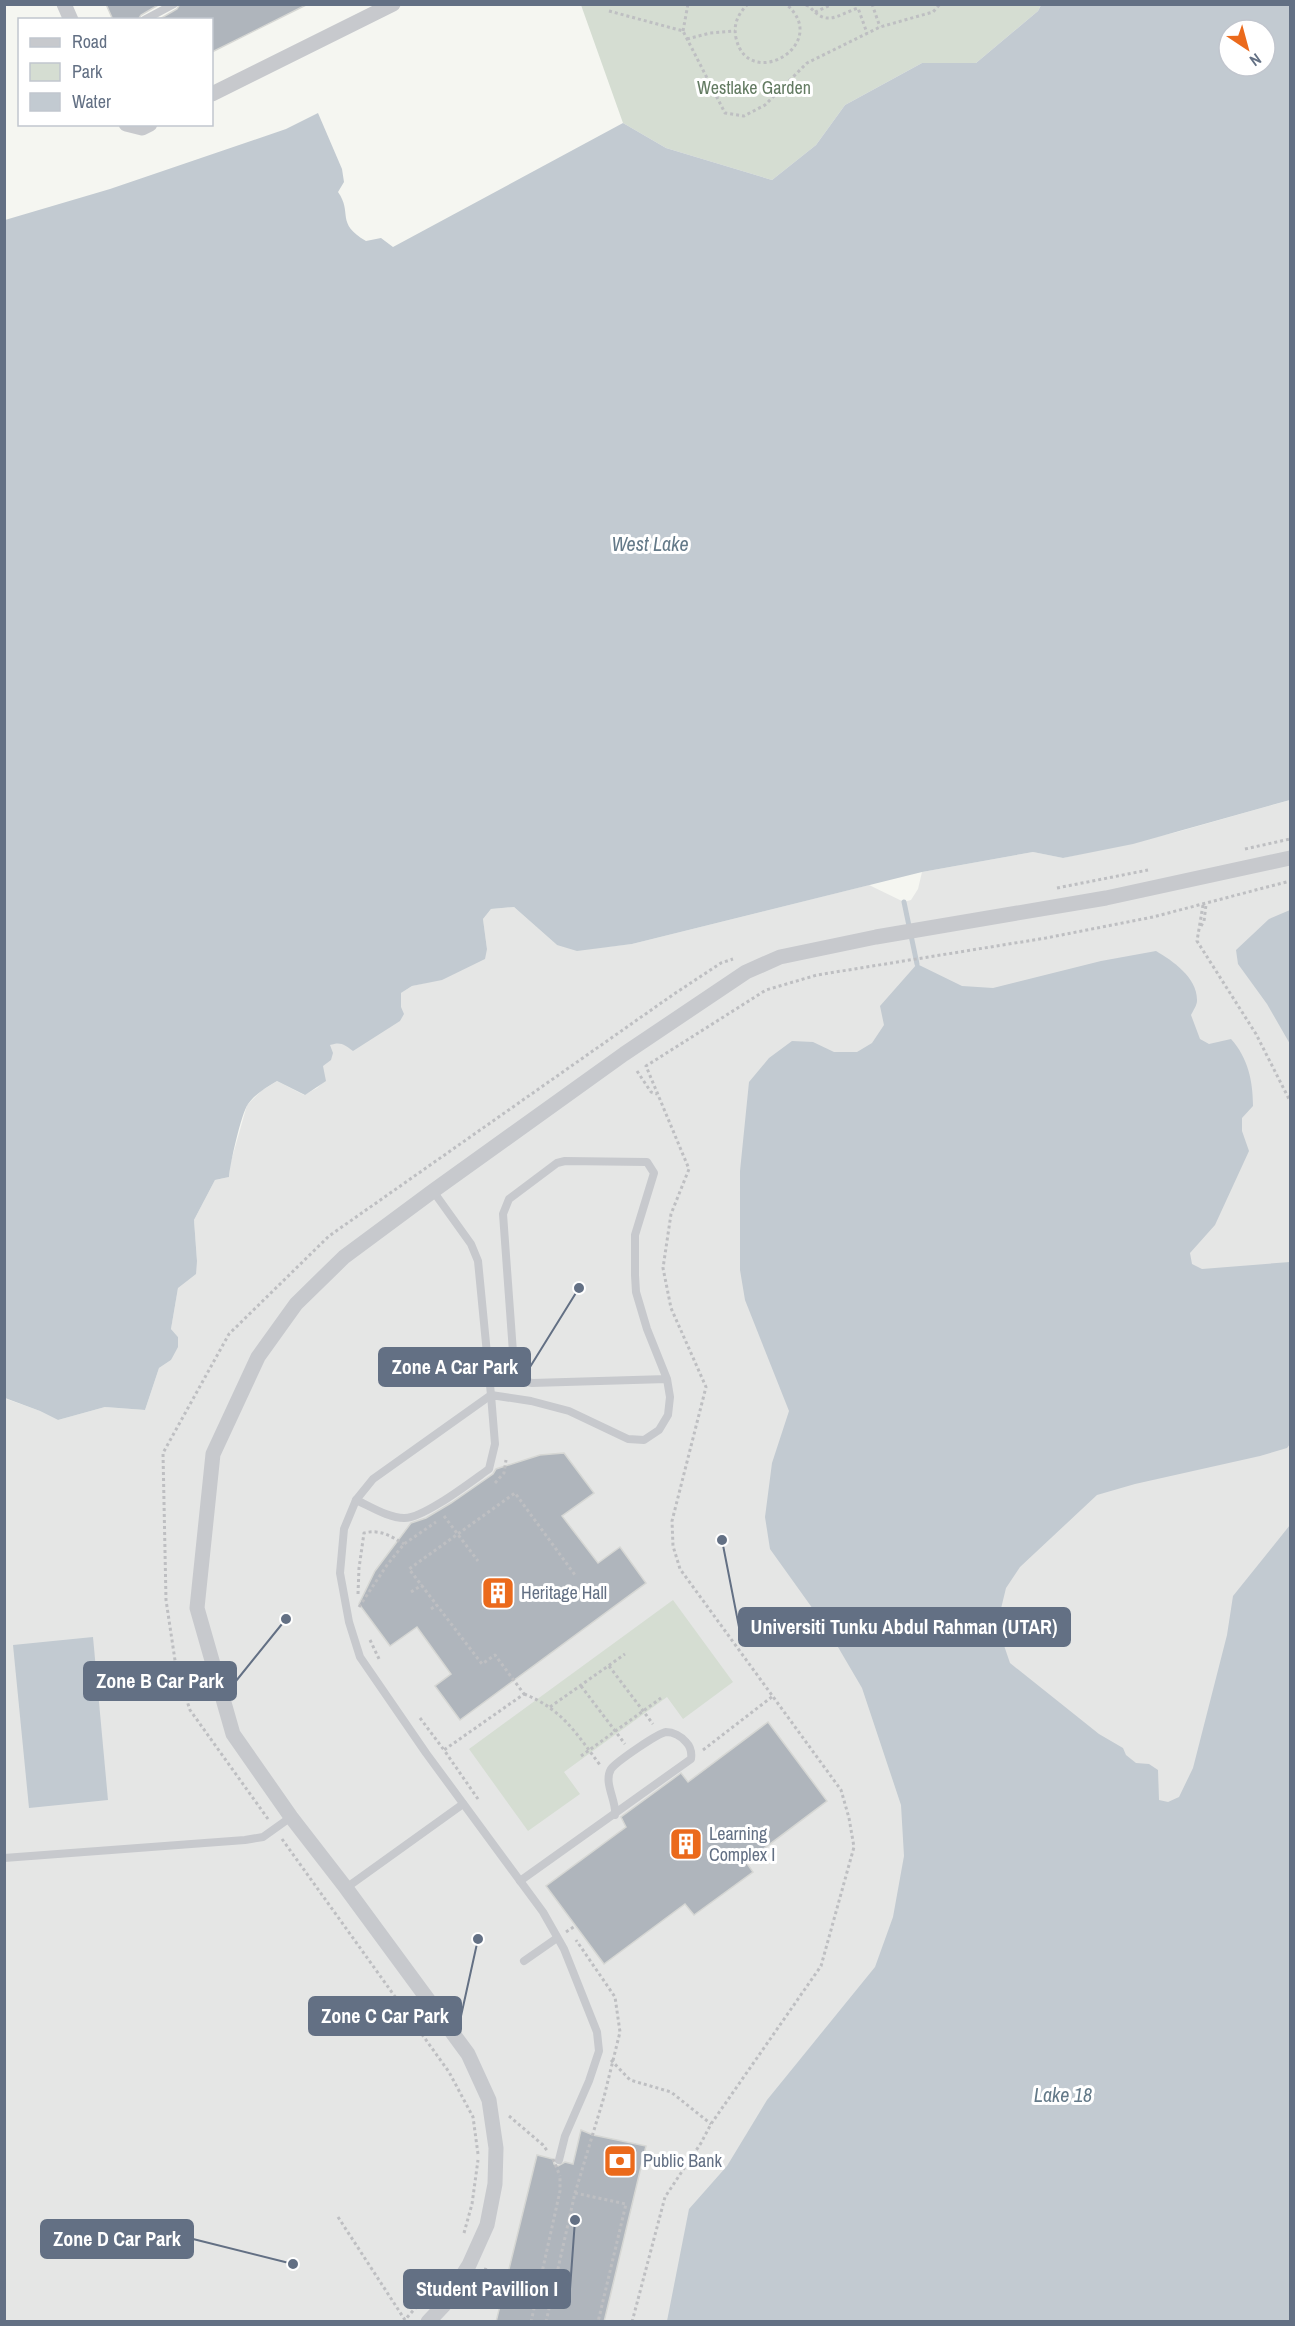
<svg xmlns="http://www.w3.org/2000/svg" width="1295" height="2326" viewBox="0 0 1295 2326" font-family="'Archivo Narrow',sans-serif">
<rect width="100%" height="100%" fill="#f5f6f1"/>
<polygon fill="#e5e6e5" points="1290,800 1290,2321 5,2321 4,1398 40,1411 58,1420 105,1407 145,1410 159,1368 171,1360 178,1337 171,1329 178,1288 197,1261 194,1220 215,1180 229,1177 230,1165 247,1105 261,1091 277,1081 304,1095 317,1088 321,1084 323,1065 330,1045 337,1042 344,1044 401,1007 401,993 412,986 425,983 487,949 483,919 491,909 514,907 557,945 605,947 632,944 869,885 904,902 911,900 918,889 922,872 1033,852 1063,858 1177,832"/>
<g fill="#d5ddd2">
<polygon points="581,5 1041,5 1038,11 976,63 922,63 845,105 816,145 772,180 666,148 623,123"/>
<polygon points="673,1600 733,1682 683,1719 667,1697 564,1772 580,1794 528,1831 469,1749"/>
</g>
<g fill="#c2cad1" fill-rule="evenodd">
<path d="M 1041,5 L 1290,5 L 1290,800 L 1133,844 L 1063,858 L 1033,852 L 922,872 L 632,944 L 577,951 L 557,945 L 514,907 L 491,909 L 483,919 L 487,949 L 485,959 L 442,980 L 412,986 L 401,993 L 401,1007 L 404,1014 L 400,1021 L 353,1051 C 345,1045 341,1041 330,1045 L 333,1053 L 331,1060 L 323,1066 L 326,1081 L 305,1095 L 277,1081 C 267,1087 255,1094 248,1104 C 241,1114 230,1164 229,1177 L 215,1180 L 194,1220 L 197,1261 L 196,1274 L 178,1288 L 171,1329 L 178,1337 L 178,1347 L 171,1360 L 159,1368 L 145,1410 L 105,1407 L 58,1420 L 40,1411 L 5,1398 L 5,220 L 110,189 L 286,129 L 318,113 L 342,169 L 344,182 L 338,192 C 353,213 335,223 366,241 L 381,238 L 393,247 L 623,123 L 666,148 L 772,180 L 816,145 L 845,105 L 922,63 L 976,63 L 1038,11 ZM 1229,30 L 1265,30 L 1265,66 L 1229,66 Z"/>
<polygon points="1290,910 1290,1044 1267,1004 1238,964 1236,950 1269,919"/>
<path d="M 1156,951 C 1173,961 1198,978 1197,1001 C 1197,1005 1193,1011 1191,1015 L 1200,1039 L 1209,1044 L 1231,1039 C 1248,1058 1253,1081 1253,1106 L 1242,1118 L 1242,1131 L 1249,1151 L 1215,1225 L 1190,1253 L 1192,1264 L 1202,1269 L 1290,1262 L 1290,1444 L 1287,1448 L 1260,1456 L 1135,1484 L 1097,1495 L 1020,1567 L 1006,1588 L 997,1625 L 1010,1663 L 1099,1734 L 1123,1748 L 1126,1755 L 1136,1763 L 1149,1764 L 1158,1770 L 1159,1800 L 1168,1802 L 1179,1797 L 1193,1768 L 1227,1635 L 1233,1596 L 1290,1525 L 1290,2321 L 667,2321 L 689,2209 L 727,2166 L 767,2100 L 875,1967 L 893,1917 L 904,1856 L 901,1805 L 862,1688 L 828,1630 L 770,1549 L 765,1517 L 772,1463 L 789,1411 L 745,1300 L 740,1270 L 740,1171 L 749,1082 L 769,1058 L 792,1041 L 813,1042 L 834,1052 L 857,1052 L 872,1043 L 884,1025 L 880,1006 L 917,964 L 962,986 L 993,988 L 1101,961 Z"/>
<polygon points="93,1637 108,1800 29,1808 13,1645"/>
</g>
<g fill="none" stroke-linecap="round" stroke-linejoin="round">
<polyline stroke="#c2cad1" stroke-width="5" points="904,902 917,964"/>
</g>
<g fill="#afb5bc" stroke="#d6d7d4" stroke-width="1.5">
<polygon points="106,4 160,4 141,15 138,20 113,20"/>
<polygon points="180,4 308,4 212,52 212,20 158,20 177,9"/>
<polygon points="564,1453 594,1493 562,1516 598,1563 620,1547 646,1583 460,1720 435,1686 451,1674 417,1627 390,1646 359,1604 375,1571 411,1523 426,1518 451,1503 493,1474 496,1469 540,1455"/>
<polygon points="768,1722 827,1801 746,1862 753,1872 694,1915 685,1904 604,1964 546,1886 626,1827 621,1817 681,1773 688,1782"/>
<polygon points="581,2130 593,2135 646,2146 604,2322 496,2322 537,2155 553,2159 554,2164 558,2166 565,2162 573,2164"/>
</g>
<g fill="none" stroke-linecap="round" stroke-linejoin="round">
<g stroke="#bebfc2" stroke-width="3" stroke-dasharray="3 3" stroke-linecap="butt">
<path d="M 748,4 C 738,14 733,24 736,38 C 748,93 833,44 786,4"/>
<path d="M 800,4 L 809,6 C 827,27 835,16 858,8 L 867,33"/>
<polyline points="872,4 880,27"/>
<polyline points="609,11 683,31 725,113 744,116 765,105 807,63 880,27 933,12 940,4"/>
<polyline points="815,12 833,4"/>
<polyline points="683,31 688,4"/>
<polyline points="687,39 710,33 735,31"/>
<polyline points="1245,849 1290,839"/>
<polyline points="1057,888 1148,870"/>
<polyline points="1203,905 1197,941 1256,1034 1290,1101"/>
<polyline points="1201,926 1204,921 1206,905"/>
<polyline points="637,1071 651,1092 657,1094"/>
<polyline points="495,1483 504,1473 506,1460"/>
<polyline points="444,1516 478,1561"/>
<polyline points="411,1592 422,1585"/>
<path d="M 358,1594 L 359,1568 L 364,1533 C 380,1529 391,1536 404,1544"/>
<polyline points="359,1607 387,1565 404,1544 436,1522"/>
<polyline points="431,1609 437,1605"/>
<polyline points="370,1640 380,1661"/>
<polyline points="609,1666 653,1724"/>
<polyline points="581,1686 625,1744"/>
<path d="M 524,1694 C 562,1709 576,1733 600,1765"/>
<polyline points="550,1707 625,1654"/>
<polyline points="420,1718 444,1750"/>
<polyline points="703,1750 773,1696"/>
<polyline points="581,1756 661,1698"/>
<polyline points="478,1799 444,1750 524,1694 495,1655 482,1664 409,1569 515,1493 575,1575"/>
<polyline points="268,1819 190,1710 176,1667 166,1600 163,1453 229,1334 329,1236 674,994 721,963 733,959"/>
<polyline points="282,1839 449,2072 473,2117 478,2154"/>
<polyline points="566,1932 575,1926"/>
<polyline points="611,2060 630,2080 671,2092 711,2124"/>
<polyline points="509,2116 543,2145 548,2152"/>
<polyline points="575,2193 626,2204 598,2322"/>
<polyline points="338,2217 405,2320"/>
<polyline points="464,2233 472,2204 478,2160"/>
<polyline points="484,2269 540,2283"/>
<polyline points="403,2322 436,2285"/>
<polyline points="531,2322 560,2191 560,2176"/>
<polyline points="546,2322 575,2193 604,2097 620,2032 615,1997 576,1940"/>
<polyline points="632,2322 665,2197 701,2143 711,2124 821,1966 854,1847 849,1818 841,1790 680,1569 673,1546 672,1521 706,1387 671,1308 663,1268 671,1214 689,1169 646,1066 766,990 817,975 1046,938 1153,917 1290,881"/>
</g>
<g stroke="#c7c9cd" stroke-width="8">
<polyline points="144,20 174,4"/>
<polyline points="433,1191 471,1244 478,1261 491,1395 373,1479 356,1500 344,1529 340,1573 349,1622 360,1657 426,1753 543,1912 564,1949 597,2032 599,2051 589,2081 565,2136 559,2160"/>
<path d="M 356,1500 C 370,1506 388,1518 404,1518 C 423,1519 472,1481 489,1469 L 495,1444 L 491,1395 L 531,1401 L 569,1411 L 628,1439 L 644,1440 L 659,1430 L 668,1415 L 670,1397 L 667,1379 L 647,1329 L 636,1292 L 635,1275 L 635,1235 L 654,1173 L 647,1162 L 565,1161 L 557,1163 L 509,1199 L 503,1214 L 514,1366 L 524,1381 L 532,1383 L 667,1379"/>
<polyline points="4,1858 245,1840 263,1837 291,1817"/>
<path d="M 520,1881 L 691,1759 C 692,1752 691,1747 686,1742 C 681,1736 673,1732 666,1732 C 658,1733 616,1762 611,1769 C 603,1783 617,1801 615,1815"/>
<polyline points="346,1888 463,1804"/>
<polyline points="524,1961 557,1938"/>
</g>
<g stroke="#c7c9cd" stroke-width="15">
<polyline points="64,4 71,20"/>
<polyline points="212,94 393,4"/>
<polyline points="126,124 142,128 150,124"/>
<polyline points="428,2322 444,2305 469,2265 487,2225 495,2184 496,2148 489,2100 468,2054 346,1888 291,1817 233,1734 197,1608 213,1454 258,1357 296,1304 344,1257 433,1191 624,1054 746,972 780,957 876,937 1106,898 1290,858"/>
</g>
<polyline stroke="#bebfc2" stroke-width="3" stroke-dasharray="3 3" stroke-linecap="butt" points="553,2159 560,2176"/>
</g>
<defs>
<symbol id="building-square" viewBox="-11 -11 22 22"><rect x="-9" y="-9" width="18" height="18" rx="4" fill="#eb6a1c" stroke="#fff"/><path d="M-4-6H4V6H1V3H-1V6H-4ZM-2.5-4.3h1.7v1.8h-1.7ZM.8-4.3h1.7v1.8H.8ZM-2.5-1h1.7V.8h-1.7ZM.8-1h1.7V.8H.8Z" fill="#fff"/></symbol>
<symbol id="bank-square" viewBox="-11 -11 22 22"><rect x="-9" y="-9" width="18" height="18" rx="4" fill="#eb6a1c" stroke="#fff"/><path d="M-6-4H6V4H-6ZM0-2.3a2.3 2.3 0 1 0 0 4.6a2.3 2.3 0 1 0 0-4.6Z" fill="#fff"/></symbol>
</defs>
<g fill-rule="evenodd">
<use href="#building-square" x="479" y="1574" width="38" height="38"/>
<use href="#building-square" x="667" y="1825" width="38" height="38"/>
<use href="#bank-square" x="601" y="2142" width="38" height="38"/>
</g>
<g text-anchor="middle" stroke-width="6" stroke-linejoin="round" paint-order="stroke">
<g font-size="18" fill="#637b62" stroke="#fff">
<text x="754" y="94">Westlake Garden</text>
</g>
<g font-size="18" fill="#637084" stroke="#fff" text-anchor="start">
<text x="521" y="1599">Heritage Hall</text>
<text x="709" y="1840">Learning<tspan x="709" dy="21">Complex I</tspan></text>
<text x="643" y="2167">Public Bank</text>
</g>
<g font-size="20" font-style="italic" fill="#637988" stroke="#fff">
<text x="650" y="551">West Lake</text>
<text x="1063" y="2102">Lake 18</text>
</g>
</g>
<path fill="none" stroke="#637084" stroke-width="2" d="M579 1288L530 1367M722 1540L739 1627M286 1619L236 1681M478 1939L461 2016M293 2264L193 2239M575 2220L570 2289"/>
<g fill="#637084" stroke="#fff" stroke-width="2">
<circle cx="579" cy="1288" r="6"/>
<circle cx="722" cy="1540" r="6"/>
<circle cx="286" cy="1619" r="6"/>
<circle cx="478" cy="1939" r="6"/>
<circle cx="293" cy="2264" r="6"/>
<circle cx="575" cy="2220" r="6"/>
</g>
<g fill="#637084" stroke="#637084" stroke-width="2">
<rect x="379" y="1348" width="151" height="38" rx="6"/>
<rect x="739" y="1608" width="331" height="38" rx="6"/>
<rect x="84" y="1662" width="152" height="38" rx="6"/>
<rect x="309" y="1997" width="152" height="38" rx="6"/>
<rect x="41" y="2220" width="152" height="38" rx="6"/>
<rect x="404" y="2270" width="166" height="38" rx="6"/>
</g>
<g font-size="20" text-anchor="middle" font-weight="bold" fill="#fff">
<text x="455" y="1374">Zone A Car Park</text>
<text x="904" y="1634">Universiti Tunku Abdul Rahman (UTAR)</text>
<text x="160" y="1688">Zone B Car Park</text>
<text x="385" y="2023">Zone C Car Park</text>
<text x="117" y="2246">Zone D Car Park</text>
<text x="487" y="2296">Student Pavillion I</text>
</g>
<rect width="1295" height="2326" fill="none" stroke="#637084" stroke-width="12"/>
<rect x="18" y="18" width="195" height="108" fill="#ffffff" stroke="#c1c6ce" stroke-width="1.5"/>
<rect x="30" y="38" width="30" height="9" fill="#c7c9cd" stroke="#c1c6ce" stroke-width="1.5"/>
<text x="72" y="48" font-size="18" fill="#637084">Road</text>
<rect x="30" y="63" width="30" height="18" fill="#d5ddd2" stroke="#c1c6ce" stroke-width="1.5"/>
<text x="72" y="78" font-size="18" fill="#637084">Park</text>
<rect x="30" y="93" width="30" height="18" fill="#c2cad1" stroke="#c1c6ce" stroke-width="1.5"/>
<text x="72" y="108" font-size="18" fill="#637084">Water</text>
<g transform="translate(1247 48) rotate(144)"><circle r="28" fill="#ffffff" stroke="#c1c6ce" stroke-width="1.5"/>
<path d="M0-4.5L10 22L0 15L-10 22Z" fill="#eb6a1c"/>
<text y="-9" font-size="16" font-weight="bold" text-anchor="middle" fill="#637084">N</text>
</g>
</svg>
